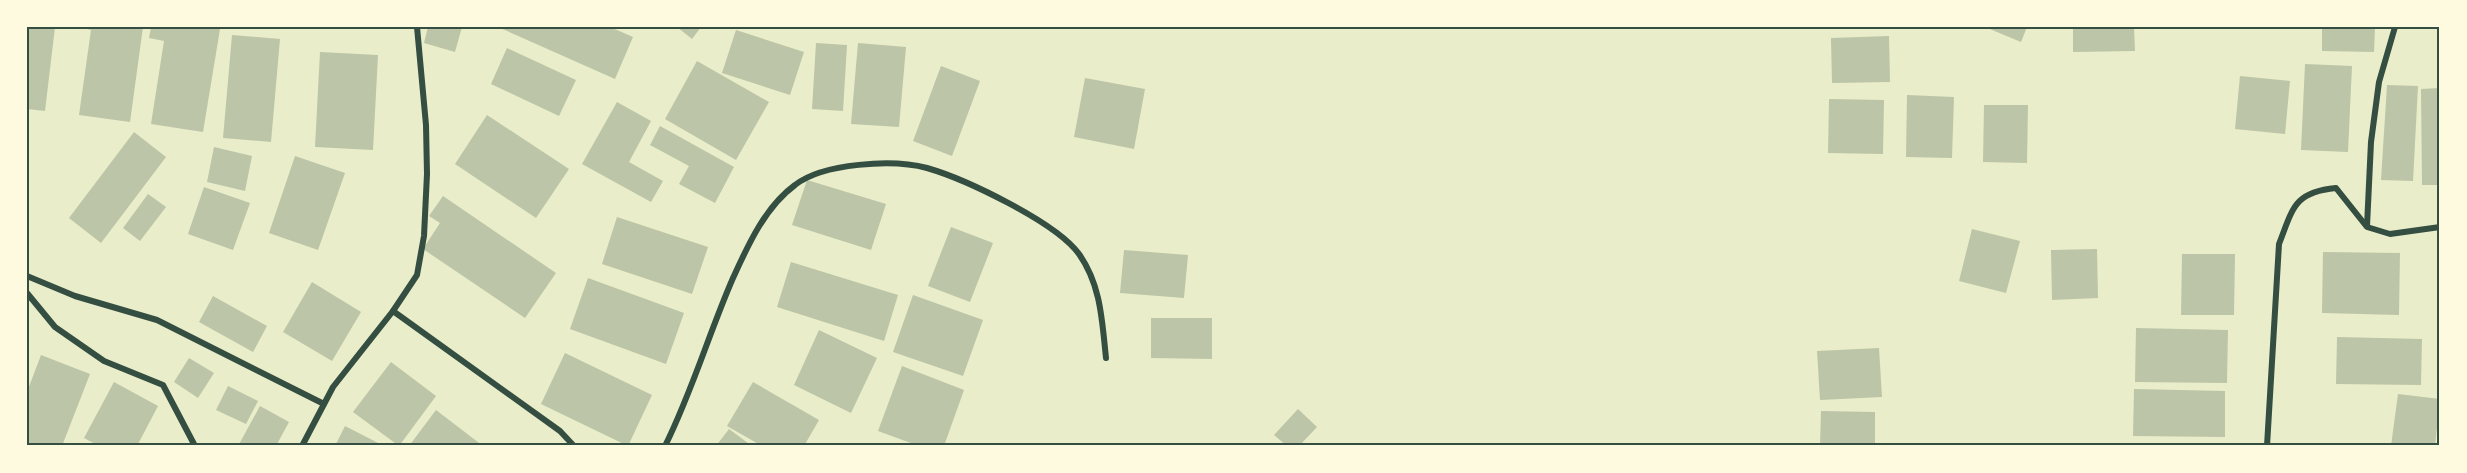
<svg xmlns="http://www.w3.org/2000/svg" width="2467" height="473" viewBox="0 0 2467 473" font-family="'Source Sans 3',sans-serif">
<rect width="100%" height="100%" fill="#e9edc9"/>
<g fill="#bcc5a7">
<polygon points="27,27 55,27 45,111 27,109"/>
<polygon points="79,27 143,27 130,122 79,115 91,30"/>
<polygon points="151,27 220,29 203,132 151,124 164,41 149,38"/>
<polygon points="428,27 462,27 455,52 424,43"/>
<polygon points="498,27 610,27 633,37 615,79"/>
<polygon points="677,27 701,27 692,39"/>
<polygon points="1985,27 2027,27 2021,42"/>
<polygon points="2073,27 2134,27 2135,51 2073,52"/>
<polygon points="2322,27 2375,27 2374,52 2322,51"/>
<polygon points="736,30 804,52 790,95 722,73"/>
<polygon points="232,35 280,39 271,142 223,138"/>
<polygon points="1889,36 1890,82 1832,83 1831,38"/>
<polygon points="816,43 847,45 843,111 812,109"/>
<polygon points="858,43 906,47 899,127 851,124"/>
<polygon points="507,48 576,80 559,116 491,84"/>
<polygon points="320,52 378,55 373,150 315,147"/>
<polygon points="697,61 769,102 736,160 665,119"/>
<polygon points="2305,64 2352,66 2348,152 2301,150"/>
<polygon points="941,66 980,81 952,156 913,141"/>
<polygon points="2240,76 2290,81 2285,134 2235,129"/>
<polygon points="1085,78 1145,89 1134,149 1074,137"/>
<polygon points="2387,85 2418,86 2413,181 2381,180"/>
<polygon points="2440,88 2440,185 2422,185 2421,89"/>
<polygon points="1907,95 1954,97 1952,158 1906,157"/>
<polygon points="1829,99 1884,100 1883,154 1828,153"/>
<polygon points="617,102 651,121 629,162 663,181 651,202 582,164"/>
<polygon points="1984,105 2028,105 2027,163 1983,162"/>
<polygon points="487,115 569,169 536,218 455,164"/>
<polygon points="660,126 734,167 715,203 679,184 689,166 650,145"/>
<polygon points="134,132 166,157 101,243 69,218"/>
<polygon points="214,147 252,156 245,191 207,182"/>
<polygon points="295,156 345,173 318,250 269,233"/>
<polygon points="807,180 886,204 871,250 792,225"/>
<polygon points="204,187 250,203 233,250 188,234"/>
<polygon points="148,194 166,207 140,241 123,228"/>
<polygon points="443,196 556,273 525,318 423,249 440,223 429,216"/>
<polygon points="617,217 708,247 692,294 602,264"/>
<polygon points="951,227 993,243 970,302 928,286"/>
<polygon points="1972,229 2020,241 2006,293 1959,281"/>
<polygon points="2097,249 2098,298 2052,300 2051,250"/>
<polygon points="1124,250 1188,255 1184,298 1120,293"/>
<polygon points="2323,252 2400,253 2399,315 2322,313"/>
<polygon points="2182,254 2235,254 2234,315 2181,315"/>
<polygon points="791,262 898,295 884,341 777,307"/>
<polygon points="588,278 684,313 666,364 570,329"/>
<polygon points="312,282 361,312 332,361 283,332"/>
<polygon points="913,295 983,320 963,376 893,352"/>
<polygon points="213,296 267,326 253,352 199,322"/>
<polygon points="1151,318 1212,318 1212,359 1151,358"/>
<polygon points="2136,328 2228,330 2227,383 2135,382"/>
<polygon points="819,330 877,358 851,413 794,385"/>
<polygon points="2337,337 2422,339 2421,385 2336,384"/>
<polygon points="1879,348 1882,397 1820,400 1817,351"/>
<polygon points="565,353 652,395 628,446 541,404"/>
<polygon points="41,355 90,374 62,446 27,446 27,392"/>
<polygon points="189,358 214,373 198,398 174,382"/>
<polygon points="391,362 436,396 399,446 353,412"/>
<polygon points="902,366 964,390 944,446 919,446 878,431"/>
<polygon points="114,382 158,406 137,446 99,446 84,438"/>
<polygon points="753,382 819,420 804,446 762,446 727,426"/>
<polygon points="228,386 258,401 246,424 216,410"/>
<polygon points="2134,389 2225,391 2225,437 2133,436"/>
<polygon points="2398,394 2440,399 2435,446 2391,446"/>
<polygon points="260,406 289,422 276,446 238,446"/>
<polygon points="1298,409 1317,427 1299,446 1287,446 1274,435"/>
<polygon points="436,410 483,446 409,446"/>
<polygon points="1821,411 1875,412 1875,446 1820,446"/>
<polygon points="345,426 384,446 335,446"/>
<polygon points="729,429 752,446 716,446"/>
</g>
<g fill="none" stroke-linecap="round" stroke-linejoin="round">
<g stroke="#344e41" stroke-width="6">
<polyline points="2367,226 2371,142 2379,82 2395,27"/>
<polyline points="27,276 75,296 157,320 324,404"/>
<polyline points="27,293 55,327 104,361 163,385 195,446"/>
<polyline points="393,311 560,431 574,446"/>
<polyline points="302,446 333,387 393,311 417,275 424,236 427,174 426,125 417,27"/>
<path d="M 665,446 C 692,392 709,333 733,278 C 748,245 765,207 795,185 C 823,163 893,159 927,168 C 965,179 1056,222 1079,254 C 1101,285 1102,321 1106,358"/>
<path d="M 2267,446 L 2279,244 C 2293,208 2294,192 2336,188 L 2367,227 L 2390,234 L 2440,227"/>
</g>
</g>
<rect width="2467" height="473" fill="none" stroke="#fefae0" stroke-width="57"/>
<rect x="28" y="28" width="2410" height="416" fill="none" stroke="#344e41" stroke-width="2"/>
</svg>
